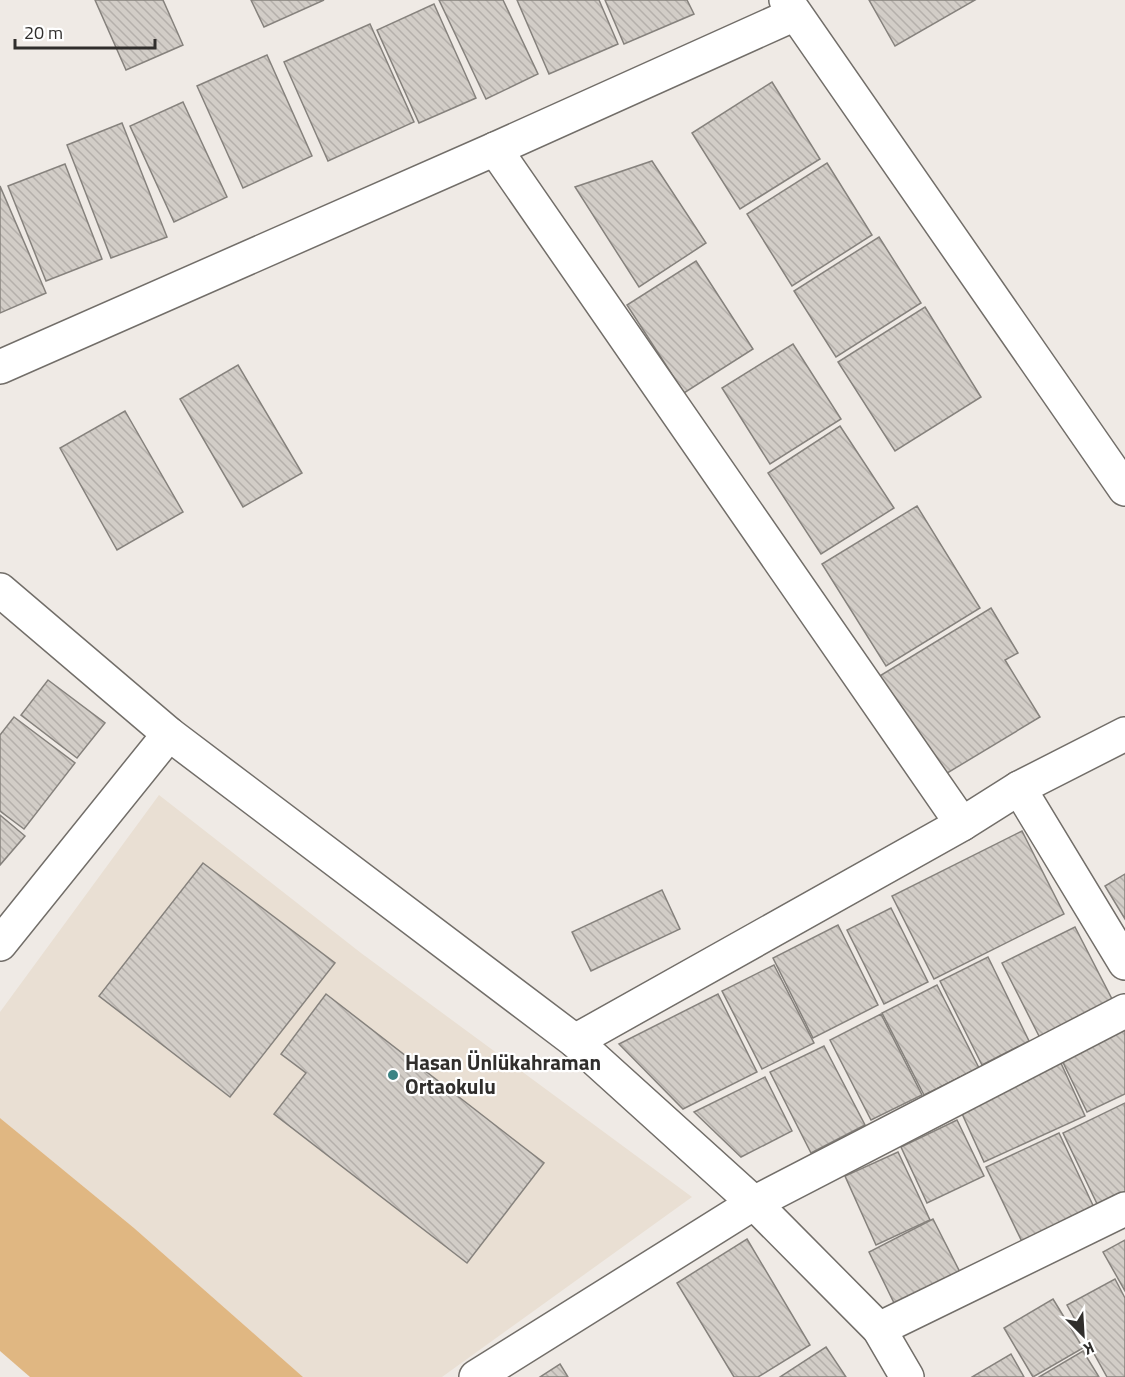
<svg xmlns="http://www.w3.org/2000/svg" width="1125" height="1377" viewBox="0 0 1125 1377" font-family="'Titillium Web',sans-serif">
<defs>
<pattern id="building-back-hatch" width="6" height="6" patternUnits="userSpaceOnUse" patternTransform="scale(1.5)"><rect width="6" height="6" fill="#d2cdc7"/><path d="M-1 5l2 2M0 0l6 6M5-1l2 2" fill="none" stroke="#b5b0ab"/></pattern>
</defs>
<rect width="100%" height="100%" fill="#efeae5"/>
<polygon fill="#e9dfd3" points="159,795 361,953 692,1197 442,1377 303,1377 134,1228 0,1118 0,1012"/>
<polygon fill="#e0b782" points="0,1118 134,1228 303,1377 30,1377 0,1351"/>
<g fill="url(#building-back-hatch)" stroke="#86827d" stroke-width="1.5">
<polygon points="95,0 163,0 183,45 126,70"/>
<polygon points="251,0 324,0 264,27"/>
<polygon points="439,0 503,0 538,74 486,99"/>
<polygon points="517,0 599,0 618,44 549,74"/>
<polygon points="605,0 687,0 694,14 624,44"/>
<polygon points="869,0 975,0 895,46"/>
<polygon points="434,4 476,98 419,123 377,30"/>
<polygon points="370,24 414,122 328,161 284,62"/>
<polygon points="267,55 312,156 243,188 197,86"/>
<polygon points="772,82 820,159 740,209 692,133"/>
<polygon points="183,102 227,197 174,222 130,126"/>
<polygon points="122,123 167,237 111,258 67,145"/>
<polygon points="652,161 706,243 639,287 575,187"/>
<polygon points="827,163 872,235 792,286 747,214"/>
<polygon points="65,164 102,259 46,281 8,186"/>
<polygon points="0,186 46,293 0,313"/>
<polygon points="879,237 921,303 836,357 794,291"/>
<polygon points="696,261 753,349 684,393 627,305"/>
<polygon points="925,307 981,397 895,451 838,362"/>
<polygon points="793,344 841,419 770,464 722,388"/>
<polygon points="238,365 302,473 243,507 180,399"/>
<polygon points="125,411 183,512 117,550 60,448"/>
<polygon points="840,426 894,508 821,554 768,473"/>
<polygon points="917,506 980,608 886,666 822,564"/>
<polygon points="991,608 1018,653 1005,660 1040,717 939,778 878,677"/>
<polygon points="48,680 105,723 77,758 21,715"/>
<polygon points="14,717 75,763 24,829 0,811 0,735"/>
<polygon points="0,815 25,836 0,865"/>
<polygon points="1022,831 1064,914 934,979 892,896"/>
<polygon points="203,863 335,963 230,1097 99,996"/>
<polygon points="1125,874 1125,919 1105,886"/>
<polygon points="662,890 680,929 591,971 572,932"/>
<polygon points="891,908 928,982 884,1004 847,930"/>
<polygon points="838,925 878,1005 813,1038 773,958"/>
<polygon points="1075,927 1113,1001 1040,1038 1002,963"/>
<polygon points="988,957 1029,1041 982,1065 940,981"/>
<polygon points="774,965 814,1043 762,1069 722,991"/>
<polygon points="937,985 979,1068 924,1095 882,1013"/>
<polygon points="326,994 544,1163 467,1263 274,1114 306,1073 281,1054"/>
<polygon points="718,994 757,1072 683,1109 619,1044"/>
<polygon points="881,1014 922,1095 871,1120 830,1040"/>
<polygon points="1125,1025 1125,1094 1087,1112 1060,1056"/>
<polygon points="824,1046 865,1125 811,1153 770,1072"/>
<polygon points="1060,1061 1085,1116 984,1162 959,1107"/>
<polygon points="765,1077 792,1131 741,1157 694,1112"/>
<polygon points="1125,1103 1125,1200 1101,1212 1063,1133"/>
<polygon points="957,1120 984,1176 927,1203 901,1147"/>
<polygon points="1059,1133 1097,1214 1025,1248 986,1167"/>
<polygon points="898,1152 930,1220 876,1245 845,1176"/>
<polygon points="933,1219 964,1280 899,1313 869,1252"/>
<polygon points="747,1239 810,1345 758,1377 734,1377 677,1283"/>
<polygon points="1125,1240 1125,1291 1103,1252"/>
<polygon points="1115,1279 1125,1298 1125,1377 1107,1377 1067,1305"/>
<polygon points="1053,1299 1083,1348 1033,1377 1004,1328"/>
<polygon points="826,1347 846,1377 780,1377"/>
<polygon points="1083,1351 1099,1377 1039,1377"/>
<polygon points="1011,1354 1024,1377 972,1377"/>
<polygon points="560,1364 568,1377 540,1377"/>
</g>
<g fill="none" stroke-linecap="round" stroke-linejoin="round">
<defs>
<g id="minor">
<polyline points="786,0 1125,489"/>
<polyline points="495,149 962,824"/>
<polyline points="0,367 495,149 795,14"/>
<polyline points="0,590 169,734 575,1041 754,1203 879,1329 907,1377"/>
<polyline points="1019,788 1125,963"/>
<polyline points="0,944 169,734"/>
<polyline points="575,1041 962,824 1019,788 1125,734"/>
<polyline points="879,1329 1125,1209"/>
<polyline points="476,1377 754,1203 1125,1011"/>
</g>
</defs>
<use href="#minor" stroke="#726e69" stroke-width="36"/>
<use href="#minor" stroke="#fff" stroke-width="33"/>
</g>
<circle fill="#3b8383" stroke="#fff" stroke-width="2" cx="393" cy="1075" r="6"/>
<g text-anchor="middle" stroke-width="4.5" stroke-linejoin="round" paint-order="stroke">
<g font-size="21" font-weight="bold" fill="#302e2c" stroke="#fff" text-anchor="start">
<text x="405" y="1070">Hasan Ünlükahraman<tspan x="405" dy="24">Ortaokulu</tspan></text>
</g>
</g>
<g transform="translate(1083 1335) rotate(156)" stroke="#ffffff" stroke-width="4.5" paint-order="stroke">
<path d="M0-4.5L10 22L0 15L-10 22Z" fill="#302e2c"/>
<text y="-9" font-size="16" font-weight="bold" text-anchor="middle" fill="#302e2c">K</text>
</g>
<path d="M15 39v9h140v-9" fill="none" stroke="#302e2c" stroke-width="3"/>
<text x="24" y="39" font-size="18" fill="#302e2c" stroke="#ffffff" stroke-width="4.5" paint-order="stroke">20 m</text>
</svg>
